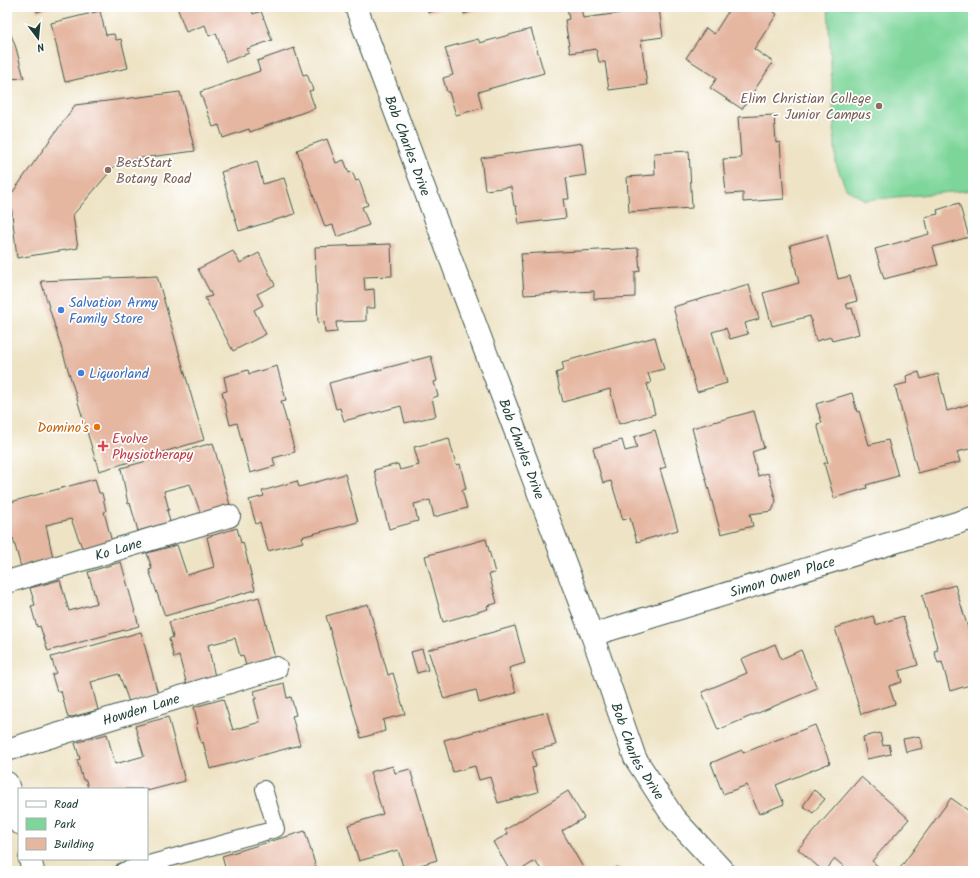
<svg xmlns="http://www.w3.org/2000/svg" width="980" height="878" viewBox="0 0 980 878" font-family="Kalam,sans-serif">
<rect width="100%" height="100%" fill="#fff"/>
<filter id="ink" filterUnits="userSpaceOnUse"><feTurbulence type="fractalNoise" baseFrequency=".025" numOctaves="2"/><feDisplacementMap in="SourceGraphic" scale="8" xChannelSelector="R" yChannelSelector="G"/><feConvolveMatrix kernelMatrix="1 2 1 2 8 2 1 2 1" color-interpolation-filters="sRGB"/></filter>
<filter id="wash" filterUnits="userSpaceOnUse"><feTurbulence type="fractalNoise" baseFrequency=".012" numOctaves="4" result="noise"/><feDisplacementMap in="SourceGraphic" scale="16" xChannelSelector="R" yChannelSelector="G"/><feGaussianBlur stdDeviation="0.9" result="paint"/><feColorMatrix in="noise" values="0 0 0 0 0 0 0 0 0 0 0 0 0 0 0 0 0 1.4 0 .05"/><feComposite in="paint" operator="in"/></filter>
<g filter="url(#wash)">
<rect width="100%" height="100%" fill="#eee3c5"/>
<polygon fill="#7dd59a" stroke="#4e8967" points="828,7 973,7 973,190 865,200 846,189 836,164"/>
<g id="blocks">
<g fill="#e5b6a0">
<polygon points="35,7 52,7 37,12"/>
<polygon points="177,7 251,7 253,14 261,11 272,40 247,49 249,53 226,62 216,33 209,36 205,25 186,32"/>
<polygon points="426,7 448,7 428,13"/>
<polygon points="462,7 486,7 464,14"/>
<polygon points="581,7 583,18 659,8 663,37 641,40 647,85 609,90 605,62 599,62 596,49 570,53 565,20 569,19 567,8"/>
<polygon points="731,7 766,7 777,14 754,49 773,62 742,109 710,88 717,78 686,58 706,28 714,34"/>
<polygon points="100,11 106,35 114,34 116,40 121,39 128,68 65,82 51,23"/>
<polygon points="7,24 16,48 24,78 7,79"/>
<polygon points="531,29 544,73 478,92 482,108 456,115 449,92 447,92 443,78 453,75 445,48 478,39 480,43"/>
<polygon points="294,48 303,75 307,74 313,90 309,91 315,108 250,132 249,129 223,138 219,125 213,127 200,92 260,71 257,61"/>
<polygon points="180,92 195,151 119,161 73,215 78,248 17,258 10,196 75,105"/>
<polygon points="774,115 776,143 780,142 784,199 743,202 743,193 726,194 723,159 741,158 738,117"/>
<polygon points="327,139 336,163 344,160 349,173 352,172 356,181 359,180 368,205 362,207 369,225 337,237 333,225 325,227 297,150"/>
<polygon points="582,143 586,175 566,178 569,199 563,199 566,218 519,224 516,206 514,206 511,187 485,190 481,158"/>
<polygon points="689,151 692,208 629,212 627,177 655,175 654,153"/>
<polygon points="257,161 263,184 284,178 295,214 239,231 221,172"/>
<polygon points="959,203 969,237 933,247 938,265 884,279 875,249 929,234 925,217 938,214 937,210"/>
<polygon points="827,235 838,279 850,276 857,301 846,304 848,309 852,308 859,334 832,341 831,337 816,341 810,316 772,326 763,293 799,283 790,245"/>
<polygon points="391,244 392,276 364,277 365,290 374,289 375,308 366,308 366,321 336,322 337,332 325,333 324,322 318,323 315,247"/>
<polygon points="638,248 640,271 635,272 635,297 594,299 594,291 524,295 521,254"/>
<polygon points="233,251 240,263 259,253 275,285 257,294 263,305 254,310 266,334 233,351 205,298 212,296 198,269"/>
<polygon points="157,276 204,440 99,471 41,281"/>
<polygon points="749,285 759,319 745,323 748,334 730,339 726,328 712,332 727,383 697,392 673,307"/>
<polygon points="655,337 664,369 648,373 651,383 647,384 655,414 619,424 610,389 563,402 556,373 564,370 562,362"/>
<polygon points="431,356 437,381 434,382 438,396 432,398 436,416 405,423 401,406 344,421 340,408 336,409 329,383"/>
<polygon points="277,366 286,400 281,401 295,452 273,458 275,466 250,473 237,423 230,425 222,392 227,391 224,377 248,370 249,374"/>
<polygon points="919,372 921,379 938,374 947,411 973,403 973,448 957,452 960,462 918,473 895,386 907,383 906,376"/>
<polygon points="852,393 857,412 859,411 869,445 888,440 898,476 866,485 867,488 834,498 824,463 828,463 817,424 822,423 816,404"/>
<polygon points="754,411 764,448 752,452 758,476 768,473 776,501 772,511 750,514 753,526 721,534 692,428"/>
<polygon points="655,430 666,467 660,469 678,530 637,542 630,518 623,520 611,481 603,483 593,448 622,440 625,451 637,448 634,437"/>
<polygon points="449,438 456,465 460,464 466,489 462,490 467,508 434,517 430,500 414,504 418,521 389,529 374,470 398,464 400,470 419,465 414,447"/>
<polygon points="213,443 230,505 201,514 190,484 164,491 169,510 167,510 170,522 138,531 130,503 128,504 121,468"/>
<polygon points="345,474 358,522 301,537 303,542 268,551 260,522 256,524 249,500 264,496 262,491 297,481 299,487"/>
<polygon points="95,479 99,493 102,493 106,511 104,512 112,542 83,550 71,519 46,525 53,558 21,567 13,538 10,539 7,527 7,503"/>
<polygon points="237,528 241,543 243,542 255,590 165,616 149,570 152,569 147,553 177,545 187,575 214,567 207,537"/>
<polygon points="486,539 495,573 489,574 497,603 487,606 488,609 443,622 425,556"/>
<polygon points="121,562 139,626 48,651 40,626 37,627 31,606 35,605 30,588 60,580 69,611 97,603 88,572"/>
<polygon points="955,585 973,645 973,684 950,691 942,662 938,663 934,651 938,650 922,595"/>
<polygon points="259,597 275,658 246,666 243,655 240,656 235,638 208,645 215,677 187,685 179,656 174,658 169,639 173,637 169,622"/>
<polygon points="368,604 388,675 393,673 405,714 383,720 385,731 361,738 326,616"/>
<polygon points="873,616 876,625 903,616 918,665 899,671 902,682 889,686 895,704 861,714 835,628"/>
<polygon points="515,626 525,663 509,668 516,693 479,703 476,690 444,699 428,650"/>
<polygon points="141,632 158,694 129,702 119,674 91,682 98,710 68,718 61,691 57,692 52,675 56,673 51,657"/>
<polygon points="775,644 781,659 801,650 817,688 718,730 702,692 747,673 741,659"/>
<polygon points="422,649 428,670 417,673 411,652"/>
<polygon points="284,683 287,698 291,697 296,715 292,716 300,745 210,769 203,742 201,743 196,724 198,724 194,707 223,699 233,730 260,722 254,699 256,699 254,691"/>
<polygon points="547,712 556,745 532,751 536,767 532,768 538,792 498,803 490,777 479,780 475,766 453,772 444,740"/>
<polygon points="168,717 185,781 147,791 147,789 88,789 86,780 83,780 77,760 80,759 75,743 107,734 115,764 144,756 135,726"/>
<polygon points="815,725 830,763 776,785 784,804 759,814 747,785 723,794 711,763 742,750 743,753"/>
<polygon points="880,733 883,746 889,744 891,754 867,759 863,737"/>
<polygon points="920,736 923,748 906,752 903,739"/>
<polygon points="393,766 395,773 410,769 437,860 404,870 398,850 359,861 348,825 383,814 370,772"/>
<polygon points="861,777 909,819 872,861 879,867 875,871 849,871 835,859 825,871 823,871 798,849"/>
<polygon points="814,790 825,799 813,813 803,806"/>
<polygon points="568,791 584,818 562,831 585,871 542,871 535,861 519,871 510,871 493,842 508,834 505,830"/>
<polygon points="951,798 973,814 973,871 898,871"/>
<polygon points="305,831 317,871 226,871 222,856"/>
<polygon points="617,867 620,871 611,871"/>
</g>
</g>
</g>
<g filter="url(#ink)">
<use href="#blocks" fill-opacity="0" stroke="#3e564a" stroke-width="1"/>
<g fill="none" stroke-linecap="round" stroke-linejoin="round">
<defs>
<polyline id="service" points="123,871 276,829 264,789"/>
<g id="minor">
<path id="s1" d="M 356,7 L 592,635 L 635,758 L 674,818 L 723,871"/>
<path id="s2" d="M 7,582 L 229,516"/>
<path id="s3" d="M 592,635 L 973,518"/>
<path id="s4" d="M 7,750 L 276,668"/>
</g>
<g id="secondary">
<polyline points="7,783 19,823"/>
<polyline points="30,859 33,871"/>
</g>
</defs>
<use href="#service" stroke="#3e564a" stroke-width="18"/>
<use href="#minor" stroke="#3e564a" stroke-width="24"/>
<use href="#secondary" stroke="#3e564a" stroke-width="24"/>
<use href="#service" stroke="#fff" stroke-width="16"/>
<use href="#minor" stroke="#fff" stroke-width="22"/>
<use href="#secondary" stroke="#fff" stroke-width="22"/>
</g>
</g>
<g fill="#8d6e63" stroke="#fff" stroke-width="1.5">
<circle cx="879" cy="106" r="4"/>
<circle cx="108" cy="170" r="4"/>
</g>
<g fill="#3f7fe0" stroke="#fff" stroke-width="1.5">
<circle cx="61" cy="310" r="4"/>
<circle cx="81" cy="373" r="4"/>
</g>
<circle fill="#e8710a" stroke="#fff" stroke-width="1.5" cx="97" cy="427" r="4"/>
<path fill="#e0444e" stroke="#fff" stroke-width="1.5" d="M101 440h4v4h4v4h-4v4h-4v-4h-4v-4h4z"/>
<g text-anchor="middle" stroke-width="3.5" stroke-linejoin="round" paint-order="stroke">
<g font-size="14" fill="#785e54" stroke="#fff" text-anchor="end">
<text x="871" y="103">Elim Christian College<tspan x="871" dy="16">- Junior Campus</tspan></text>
<text x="116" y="167" text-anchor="start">BestStart<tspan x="116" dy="16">Botany Road</tspan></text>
</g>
<g font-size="14" fill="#1f3d34" stroke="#fff">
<text dy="5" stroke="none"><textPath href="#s1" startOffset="148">Bob Charles Drive</textPath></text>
<text dy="5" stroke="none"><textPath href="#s1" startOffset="472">Bob Charles Drive</textPath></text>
<text dy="5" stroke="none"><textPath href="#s2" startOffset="116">Ko Lane</textPath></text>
<text dy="5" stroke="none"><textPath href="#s3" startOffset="199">Simon Owen Place</textPath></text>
<text dy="5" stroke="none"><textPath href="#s4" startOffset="140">Howden Lane</textPath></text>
<text dy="5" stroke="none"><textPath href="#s1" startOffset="796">Bob Charles Drive</textPath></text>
</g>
<g font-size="14" fill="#366cbe" stroke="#fff" text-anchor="start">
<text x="69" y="307">Salvation Army<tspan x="69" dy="16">Family Store</tspan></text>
<text x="89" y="378">Liquorland</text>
</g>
<g font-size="14" fill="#c56008" stroke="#fff" text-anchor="end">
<text x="89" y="432">Domino's</text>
</g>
<g font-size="14" fill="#be3a42" stroke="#fff" text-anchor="start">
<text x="112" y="443">Evolve<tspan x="112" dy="16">Physiotherapy</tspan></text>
</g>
</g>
<rect width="980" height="878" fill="none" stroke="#fff" stroke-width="24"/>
<rect x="18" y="788" width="130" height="72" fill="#ffffff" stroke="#a5b1ae"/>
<rect x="26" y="801" width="20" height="6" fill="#ffffff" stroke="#a5b1ae"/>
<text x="54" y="808" font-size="12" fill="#1f3d34">Road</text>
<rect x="26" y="818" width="20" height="12" fill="#7dd59a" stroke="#a5b1ae"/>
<text x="54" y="828" font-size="12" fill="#1f3d34">Park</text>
<rect x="26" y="838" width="20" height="12" fill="#e5b6a0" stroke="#a5b1ae"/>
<text x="54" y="848" font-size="12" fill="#1f3d34">Building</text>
<g transform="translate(38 38) rotate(164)" stroke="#ffffff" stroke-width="3" paint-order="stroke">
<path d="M0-3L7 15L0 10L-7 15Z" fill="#1f3d34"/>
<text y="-6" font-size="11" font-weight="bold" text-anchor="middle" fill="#1f3d34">N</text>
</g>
</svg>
